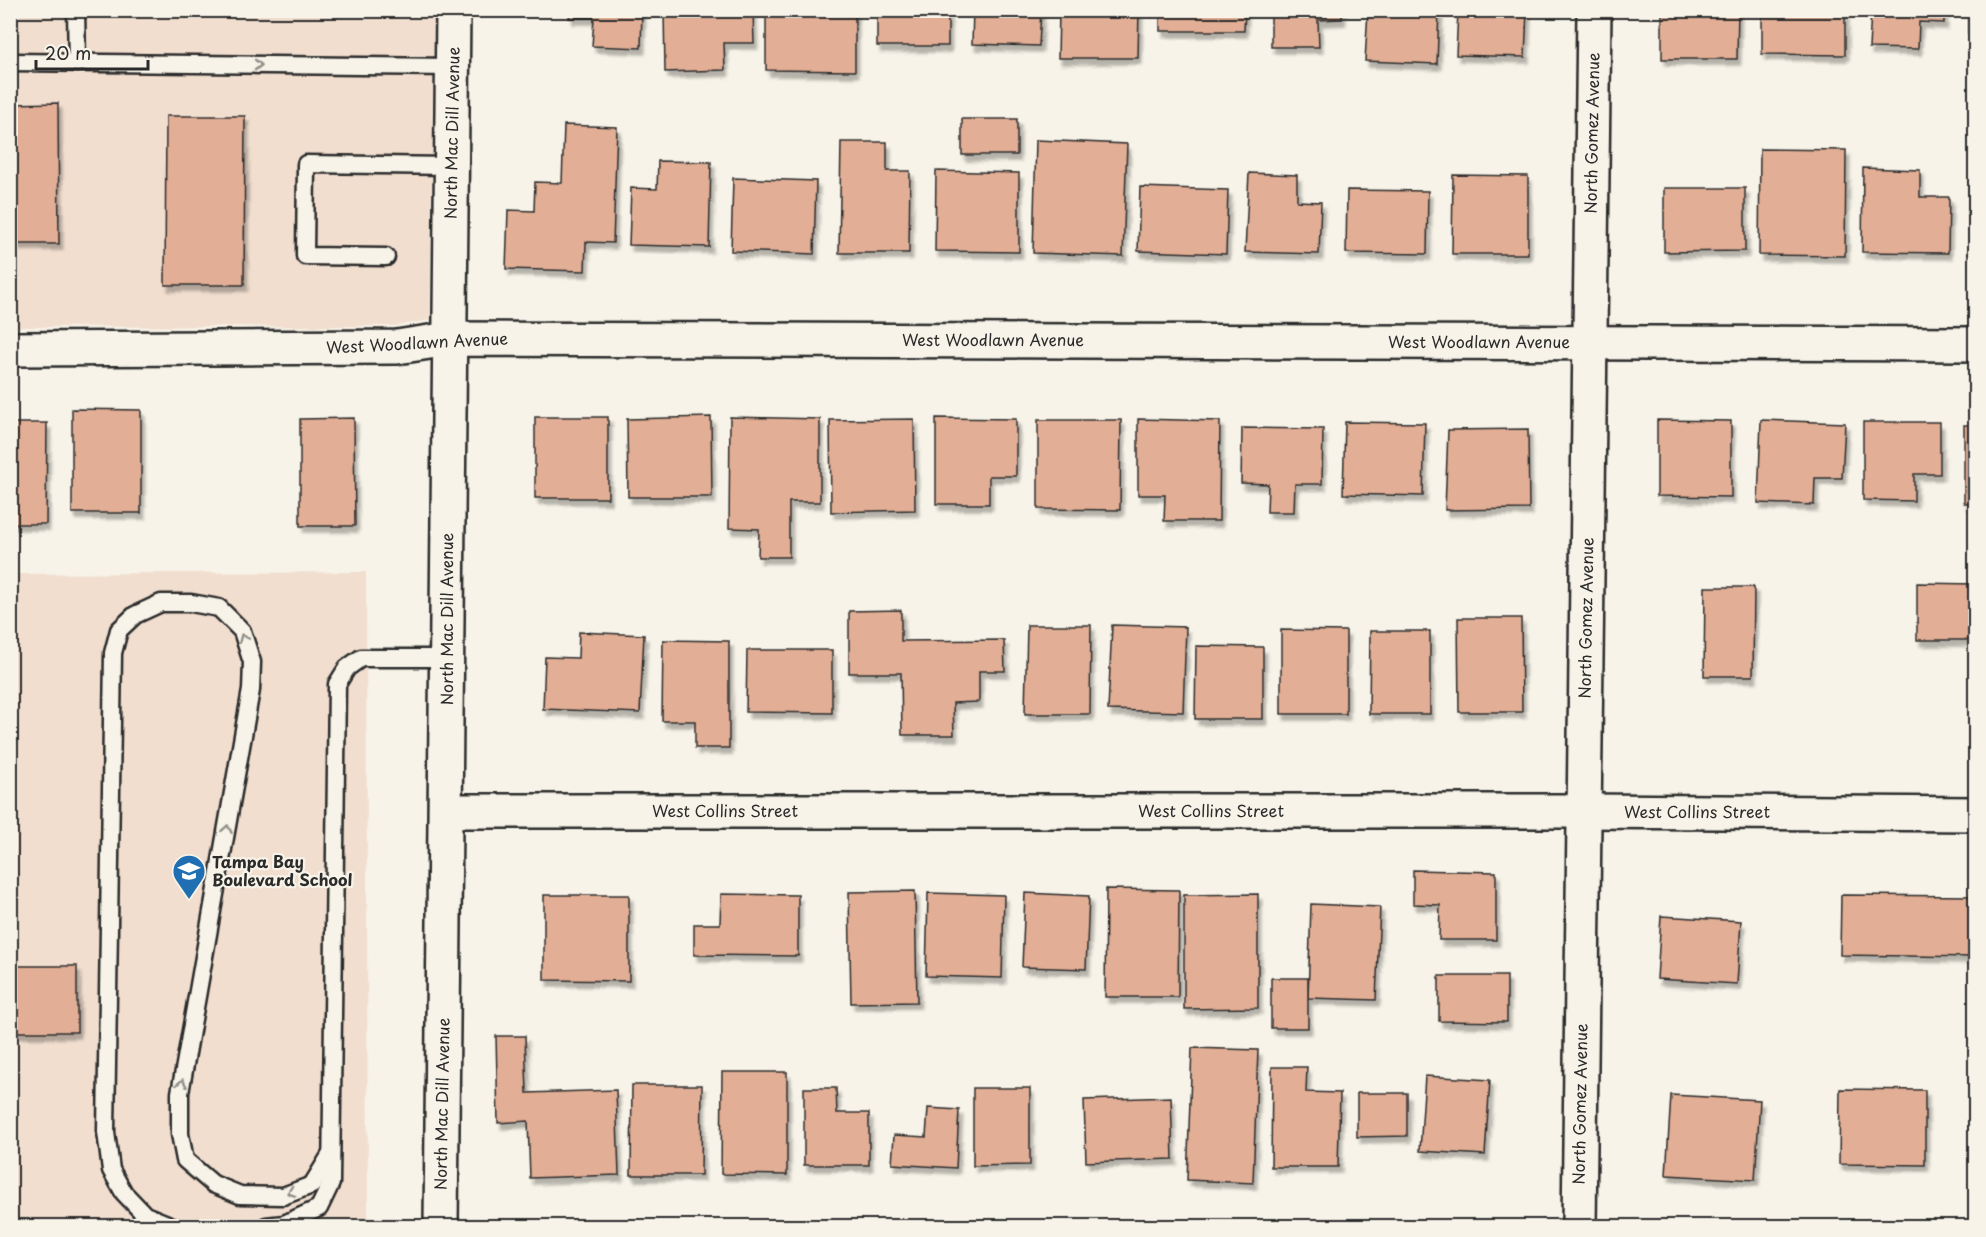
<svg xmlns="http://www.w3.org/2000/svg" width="1986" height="1237" viewBox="0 0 1986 1237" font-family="'Playpen Sans',sans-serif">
<defs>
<filter id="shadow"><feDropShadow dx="3.5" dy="6" stdDeviation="1.5" flood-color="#0004"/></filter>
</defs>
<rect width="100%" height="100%" fill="#f7f3e8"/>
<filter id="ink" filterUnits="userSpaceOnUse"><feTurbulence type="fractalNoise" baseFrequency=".0167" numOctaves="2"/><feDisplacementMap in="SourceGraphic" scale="12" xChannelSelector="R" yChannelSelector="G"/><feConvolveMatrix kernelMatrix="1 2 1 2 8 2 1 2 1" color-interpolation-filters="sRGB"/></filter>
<g filter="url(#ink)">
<g fill="#f1decf">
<polygon points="10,11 434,11 430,320 395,326 11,327"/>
<polygon points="366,572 368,1226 11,1226 10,574"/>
</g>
<g fill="#e2ae95" stroke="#2b2b2b" stroke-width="1.5" filter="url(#shadow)">
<polygon points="570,10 642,10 641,48 592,46 594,18 569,18"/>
<polygon points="664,10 753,10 754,43 724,43 725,70 665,72"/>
<polygon points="766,10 855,10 855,71 766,70"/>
<rect x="877" y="10" width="71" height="36"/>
<polygon points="973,10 1041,10 1039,46 972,44"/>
<polygon points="1059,10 1139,10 1138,58 1058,58"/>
<polygon points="1160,10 1245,10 1244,31 1160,31"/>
<polygon points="1271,10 1342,10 1342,19 1318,20 1319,47 1271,47"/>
<polygon points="1368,10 1439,10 1437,64 1365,61"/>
<polygon points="1458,10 1527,10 1525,57 1456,55"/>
<polygon points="1662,10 1738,10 1737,59 1662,59"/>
<polygon points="1762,10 1845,10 1845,55 1762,54"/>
<polygon points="1871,10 1944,10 1944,23 1919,22 1918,49 1869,48"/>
<rect x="1968" y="10" width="8" height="23"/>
<polygon points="58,103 59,244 10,244 10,104"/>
<polygon points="166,116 245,116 244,285 165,285"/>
<rect x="962" y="119" width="55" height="36"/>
<polygon points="564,125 617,127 613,243 586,242 585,271 506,269 508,210 534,211 535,182 562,183"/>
<polygon points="1036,140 1127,144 1123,256 1033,253"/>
<polygon points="841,142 887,142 887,171 910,171 909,253 839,253"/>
<polygon points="1760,149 1846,150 1845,256 1759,255"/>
<polygon points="658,161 711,162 709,247 629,245 631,188 657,189"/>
<polygon points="1863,168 1920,170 1920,197 1949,197 1948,253 1862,252"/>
<polygon points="936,171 1019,173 1019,252 935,251"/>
<polygon points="1249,173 1297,175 1297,201 1321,202 1319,254 1245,252"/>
<polygon points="1453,175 1528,176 1528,254 1452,254"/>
<polygon points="1973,177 1976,177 1976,256 1970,256"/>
<polygon points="733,178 816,181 814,254 731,251"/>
<polygon points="1140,187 1228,190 1226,254 1138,251"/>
<polygon points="1664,188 1745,188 1745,251 1664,252"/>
<polygon points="1347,190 1428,191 1427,254 1346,253"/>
<polygon points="72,409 141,410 141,513 72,513"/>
<rect x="535" y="417" width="73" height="81"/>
<polygon points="711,417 712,497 628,497 627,419"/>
<polygon points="730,417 820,419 820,502 789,502 789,557 758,557 759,529 729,528"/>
<polygon points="354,418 355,526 300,526 300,419"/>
<polygon points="936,418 1016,419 1016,476 989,476 989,504 936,504"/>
<polygon points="914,419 915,510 831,512 830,420"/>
<polygon points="1138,419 1220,421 1219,521 1164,521 1165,495 1138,495"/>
<polygon points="1038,420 1121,420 1120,510 1038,509"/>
<polygon points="1657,420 1731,421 1731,497 1657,496"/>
<polygon points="1761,420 1845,423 1842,478 1815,478 1814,505 1758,503"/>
<polygon points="1345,422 1425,423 1423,496 1343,494"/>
<polygon points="1863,422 1940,422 1940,474 1914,474 1914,501 1863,500"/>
<polygon points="10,423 47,423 46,524 10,524"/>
<rect x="1964" y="425" width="12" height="78"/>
<polygon points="1242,428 1323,429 1322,484 1295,484 1294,512 1267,512 1268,484 1241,483"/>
<polygon points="1528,429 1529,509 1445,510 1448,430"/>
<polygon points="1917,583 1976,584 1976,640 1917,640"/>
<polygon points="1705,587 1754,587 1753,676 1704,676"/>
<polygon points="901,610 901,641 1004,640 1005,671 979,671 979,702 953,703 954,735 902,735 901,673 849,673 849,611"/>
<polygon points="1458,618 1521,618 1522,712 1459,712"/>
<polygon points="1027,625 1091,625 1090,714 1025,714"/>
<polygon points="1112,625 1186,627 1183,712 1108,710"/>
<polygon points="1281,630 1346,631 1346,714 1281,714"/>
<polygon points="1370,631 1430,631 1430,714 1369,714"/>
<polygon points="579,632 644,635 640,713 543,709 545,657 578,658"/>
<polygon points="663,640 729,641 729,748 695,748 695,721 662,721"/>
<polygon points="1196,646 1263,647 1263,719 1195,719"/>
<polygon points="747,650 832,650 832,713 746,712"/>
<polygon points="1413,870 1496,872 1496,940 1439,940 1440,905 1413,904"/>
<polygon points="1106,889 1179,890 1178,997 1105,997"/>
<polygon points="915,891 917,1002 851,1003 849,892"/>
<polygon points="928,893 1004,895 1002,978 926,976"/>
<polygon points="1025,893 1089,896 1086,969 1022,967"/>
<polygon points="721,894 798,895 798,956 694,955 694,924 720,924"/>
<polygon points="1258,894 1258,1008 1184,1009 1184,895"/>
<polygon points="544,895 629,895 629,981 544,980"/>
<polygon points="1841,895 1976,896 1976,957 1840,955"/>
<polygon points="1311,904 1380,907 1376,1000 1308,998"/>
<polygon points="1661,916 1741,921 1737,984 1657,979"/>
<rect x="10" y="966" width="67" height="66"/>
<polygon points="1439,976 1507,976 1507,1022 1439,1021"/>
<rect x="1271" y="978" width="37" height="50"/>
<polygon points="496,1036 525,1036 527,1093 616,1090 619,1175 530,1178 528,1121 498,1123"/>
<polygon points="1192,1048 1258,1050 1253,1183 1187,1180"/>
<polygon points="1272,1067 1307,1067 1306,1092 1340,1093 1338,1167 1271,1167"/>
<polygon points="722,1072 787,1072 787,1175 721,1174"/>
<polygon points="1425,1076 1490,1080 1485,1155 1420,1151"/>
<polygon points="632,1085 702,1085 701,1175 631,1175"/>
<polygon points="804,1088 836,1088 837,1113 869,1113 869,1165 804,1165"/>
<polygon points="973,1088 1030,1088 1030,1165 973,1166"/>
<polygon points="1840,1089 1925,1090 1925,1165 1839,1164"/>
<polygon points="1357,1093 1407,1093 1407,1136 1357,1137"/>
<polygon points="1671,1095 1760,1100 1755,1180 1666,1175"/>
<polygon points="1171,1097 1173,1159 1086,1162 1084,1100"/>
<polygon points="928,1108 959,1110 956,1168 892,1164 894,1135 926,1137"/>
</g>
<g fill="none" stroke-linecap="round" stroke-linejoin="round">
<defs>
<g id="lane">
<polyline points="76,10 77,63"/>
<polyline points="10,62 453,67"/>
<polyline points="386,257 305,256 306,164 451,166"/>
<polyline points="172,1226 145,1215 124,1193 111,1170 106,1132 113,653 119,630 135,615 161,603 191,603 219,608 242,631 252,662 251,690 180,1093 180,1134 185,1160 213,1184 240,1195 283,1196 312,1185 331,1154"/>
<polyline points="266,1226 284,1224 319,1208 331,1183 337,684 347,668 361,658 447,658"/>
</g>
<g id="street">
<polyline points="10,349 397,347 449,339 1976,344"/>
<polyline points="446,811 1583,811 1976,814"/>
<polyline points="1579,1226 1594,10"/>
</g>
<polyline id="secondary" points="441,1226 453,10"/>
</defs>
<use href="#lane" stroke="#2b2b2b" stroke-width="21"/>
<use href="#street" stroke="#2b2b2b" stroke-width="38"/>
<use href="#secondary" stroke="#2b2b2b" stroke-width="38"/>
<use href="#lane" stroke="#f7f3e8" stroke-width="16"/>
<use href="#street" stroke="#f7f3e8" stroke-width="33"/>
<use href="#secondary" stroke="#f7f3e8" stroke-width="33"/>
</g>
<defs><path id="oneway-chevron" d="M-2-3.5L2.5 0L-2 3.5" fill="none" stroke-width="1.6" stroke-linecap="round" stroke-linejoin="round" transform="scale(1.5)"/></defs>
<g stroke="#918f8a">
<use href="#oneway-chevron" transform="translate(258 65) rotate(1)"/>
<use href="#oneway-chevron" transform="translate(243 638) rotate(-113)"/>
<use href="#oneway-chevron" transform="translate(227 829) rotate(-80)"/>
<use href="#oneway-chevron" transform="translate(182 1083) rotate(-80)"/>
<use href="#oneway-chevron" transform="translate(291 1192) rotate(162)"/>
</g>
</g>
<defs>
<symbol id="school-pin" viewBox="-11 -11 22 30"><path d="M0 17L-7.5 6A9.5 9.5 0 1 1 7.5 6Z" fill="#1f6fb2" stroke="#f7f3e8"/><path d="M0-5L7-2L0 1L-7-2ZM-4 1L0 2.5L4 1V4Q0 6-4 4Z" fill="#fff"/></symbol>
</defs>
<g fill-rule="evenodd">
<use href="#school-pin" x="170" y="852" width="38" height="52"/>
</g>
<g text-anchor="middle" stroke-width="4.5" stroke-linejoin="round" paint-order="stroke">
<g font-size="16" fill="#2b2b2b" stroke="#f7f3e8">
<text transform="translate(452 133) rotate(-89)" y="6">North Mac Dill Avenue</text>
<text transform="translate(1592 133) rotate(-89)" y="6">North Gomez Avenue</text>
<text x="993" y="346">West Woodlawn Avenue</text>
<text x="1479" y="348">West Woodlawn Avenue</text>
<text transform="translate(417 343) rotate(-3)" y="6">West Woodlawn Avenue</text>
<text transform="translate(1586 618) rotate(-89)" y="6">North Gomez Avenue</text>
<text transform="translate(447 619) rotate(-90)" y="6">North Mac Dill Avenue</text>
<text x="725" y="817">West Collins Street</text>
<text x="1211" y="817">West Collins Street</text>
<text x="1697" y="818">West Collins Street</text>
<text transform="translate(442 1104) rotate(-89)" y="6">North Mac Dill Avenue</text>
<text transform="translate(1580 1104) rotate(-89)" y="6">North Gomez Avenue</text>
</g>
<g font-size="16" font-weight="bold" fill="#2b2b2b" stroke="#f7f3e8" text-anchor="start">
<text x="212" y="868">Tampa Bay<tspan x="212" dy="18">Boulevard School</tspan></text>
</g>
</g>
<rect width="1986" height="1237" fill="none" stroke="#f7f3e8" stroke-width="36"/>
<rect x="18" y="18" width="1950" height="1201" fill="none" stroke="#2b2b2b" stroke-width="2" filter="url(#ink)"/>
<path d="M36 60v9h112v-9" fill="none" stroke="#2b2b2b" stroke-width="3"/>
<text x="45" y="60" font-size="18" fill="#2b2b2b" stroke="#f7f3e8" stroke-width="4.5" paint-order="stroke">20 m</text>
</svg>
